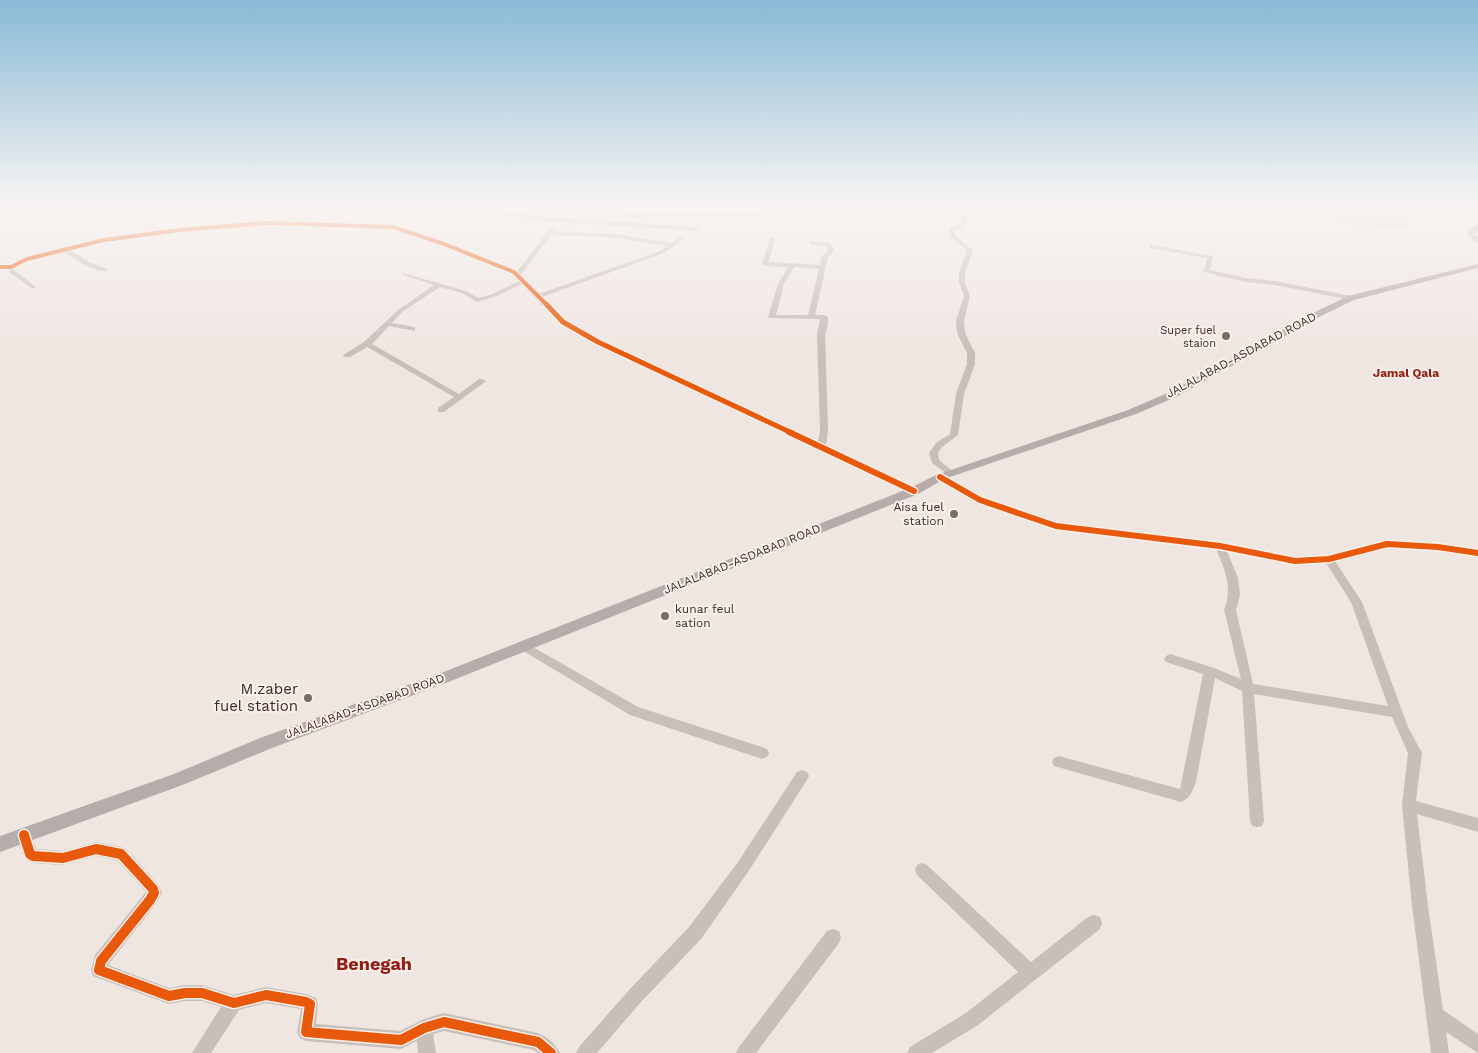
<svg xmlns="http://www.w3.org/2000/svg" width="1478" height="1053" viewBox="0 0 1478 1053" font-family="'Work Sans',sans-serif">
<rect width="100%" height="100%" fill="#efe6e2"/>
<polygon fill="#d5d4ba" points="1344,207 1396,212 1410,227 1380,227 1344,224 1337,215 1352,214 1342,212"/>
<g fill="none" stroke-linecap="round" stroke-linejoin="round">
<g fill="#c8beba" fill-rule="evenodd">
<polygon points="20,205 28,205 45,213 40,214"/>
<path d="M 308,205 L 315,205 L 290,222 L 393,225 L 446,243 L 517,272 L 550,228 L 552,227 L 555,229 L 553,231 L 618,234 L 671,243 L 679,238 L 683,238 L 683,240 L 664,253 L 542,297 L 566,320 L 601,340 L 818,442 L 820,430 L 817,334 L 820,319 L 770,318 L 768,317 L 778,284 L 788,267 L 765,266 L 762,264 L 770,237 L 775,238 L 769,262 L 820,265 L 822,256 L 827,252 L 828,249 L 826,246 L 812,245 L 809,243 L 812,241 L 830,243 L 834,249 L 832,254 L 828,257 L 815,315 L 824,315 L 828,317 L 828,325 L 825,334 L 828,430 L 826,446 L 919,491 L 914,494 L 911,493 L 595,344 L 560,324 L 522,284 L 494,297 L 477,302 L 462,293 L 440,287 L 402,312 L 392,323 L 415,327 L 415,331 L 389,326 L 372,344 L 459,394 L 479,379 L 482,379 L 486,381 L 444,412 L 438,412 L 438,408 L 454,397 L 367,347 L 350,357 L 344,357 L 343,355 L 364,342 L 398,310 L 434,285 L 403,275 L 403,273 L 466,291 L 478,298 L 490,295 L 519,281 L 512,273 L 442,245 L 392,229 L 267,225 L 233,229 L 179,232 L 104,242 L 70,250 L 91,263 L 107,269 L 107,271 C 92,272 76,259 63,252 L 29,260 L 14,268 L 15,271 L 35,286 L 36,287 L 33,289 L 10,273 L 8,269 L 0,269 L 0,265 L 10,265 L 25,258 L 104,238 L 179,228 L 233,225 L 267,221 L 283,222 ZM 551,235 L 618,238 L 667,246 L 660,251 L 539,294 L 521,275 ZM 794,267 L 819,269 L 808,315 L 776,315 L 784,284 Z"/>
<polygon points="413,205 434,205 559,218 697,227 700,229 697,231 559,222"/>
<polygon points="951,205 956,205 967,216 968,222 955,231 956,236 973,250 965,273 965,283 970,296 964,321 965,333 975,353 975,364 964,394 958,435 942,447 938,453 939,460 955,473 950,476 932,463 929,453 936,443 950,434 956,394 967,364 967,353 957,333 956,321 964,296 959,283 959,273 967,250 950,237 950,229 962,221 961,216"/>
<polygon points="569,206 638,213 757,212 760,214 757,216 638,217 567,209 567,207"/>
<polygon points="1152,245 1213,256 1210,270 1245,278 1275,281 1351,296 1354,298 1351,300 1275,285 1245,282 1204,272 1207,258 1150,248 1150,246"/>
<path d="M 940,474 L 983,498 L 1057,523 L 1220,543 L 1295,557 L 1329,555 L 1387,541 L 1438,544 L 1478,550 L 1478,556 L 1438,550 L 1387,547 L 1335,561 L 1362,602 L 1408,727 L 1422,753 L 1416,801 L 1478,818 L 1478,832 L 1417,814 L 1428,906 L 1443,1010 L 1478,1034 L 1478,1053 L 1446,1032 L 1449,1053 L 1431,1053 L 1412,906 L 1402,805 L 1408,753 L 1392,717 L 1254,694 L 1264,821 L 1262,826 L 1257,827 L 1252,826 L 1250,821 L 1242,691 L 1215,678 L 1196,782 C 1192,791 1191,798 1181,802 L 1054,766 L 1052,762 L 1054,758 L 1059,756 L 1180,789 L 1203,674 L 1166,662 L 1164,659 L 1166,656 L 1170,654 L 1214,668 L 1241,679 L 1224,610 C 1233,589 1225,569 1216,549 L 1056,529 L 1017,517 L 977,502 L 937,479 L 935,477 L 937,475 ZM 1227,551 L 1295,565 L 1326,563 L 1351,602 L 1388,706 L 1253,684 L 1236,610 L 1240,595 L 1238,578 Z"/>
<polygon points="524,642 638,707 762,747 767,749 769,753 767,757 762,759 630,715 520,649 518,646 520,643"/>
<polygon points="802,770 807,772 809,776 807,780 748,872 701,939 641,1002 597,1053 576,1053 579,1047 629,990 689,927 738,862 797,772"/>
<path d="M 24,828 L 29,830 L 36,849 L 63,851 L 96,842 L 121,847 L 126,849 L 158,884 L 162,893 L 155,905 L 108,965 L 169,988 L 185,985 L 202,985 L 234,995 L 266,987 L 306,994 L 316,998 L 318,1004 L 316,1024 L 400,1031 L 424,1019 L 444,1013 L 538,1033 C 547,1037 556,1044 560,1053 L 538,1053 L 534,1050 L 444,1031 L 433,1034 L 436,1053 L 418,1053 L 417,1041 L 401,1049 L 306,1041 L 300,1038 L 297,1032 L 301,1009 L 266,1003 L 239,1010 L 211,1053 L 192,1053 L 221,1007 L 202,1001 L 185,1001 L 169,1004 L 93,976 L 91,970 L 95,955 L 146,892 L 117,860 L 96,856 L 63,865 L 33,863 L 28,861 L 23,854 L 17,835 L 19,830 Z"/>
<polygon points="922,863 927,865 1031,962 1088,917 1094,915 1100,917 1102,923 1100,929 978,1025 932,1053 907,1053 910,1047 966,1013 1018,972 917,875 915,870 917,865"/>
<polygon points="833,929 839,931 841,937 839,943 756,1053 736,1053 739,1047 827,931"/>
</g>
<g fill="#b7aca9" fill-rule="evenodd">
<polygon points="1475,225 1478,225 1478,231 1475,234 1478,237 1478,244 1467,234"/>
<polygon points="1478,264 1478,268 1354,300 1319,317 1178,396 1136,414 944,479 918,494 451,681 272,748 185,784 0,852 0,836 174,774 260,738 441,673 910,488 936,475 1128,410 1170,392 1313,313 1348,296"/>
</g>
<defs>
<polyline id="cycleway-far3" points="0,267 11,267 27,259 104,240 179,230 267,223 393,227 444,244 514,272 548,306"/>
<polyline id="cycleway-far2" points="547,305 563,322 598,342 792,433"/>
<g id="cycleway-far1">
<polyline points="789,432 914,491"/>
<polyline points="940,477 980,500 1056,526 1220,546 1295,561 1329,559 1387,544 1438,547 1478,553"/>
</g>
<polyline id="cycleway" points="24,835 30,854 33,856 63,858 96,849 121,854 153,889 154,893 150,900 101,961 99,970 169,996 185,993 202,993 234,1003 266,995 306,1002 310,1004 306,1032 401,1040 424,1028 444,1022 538,1042 551,1053"/>
</defs>
<use href="#cycleway-far3" stroke="#fbf0e9" stroke-width="5.5"/>
<use href="#cycleway-far2" stroke="#fbf0e9" stroke-width="8"/>
<use href="#cycleway-far1" stroke="#fbf0e9" stroke-width="9"/>
<use href="#cycleway" stroke="#fbf0e9" stroke-width="13"/>
<use href="#cycleway-far3" stroke="#e8590c" stroke-width="4"/>
<use href="#cycleway-far2" stroke="#e8590c" stroke-width="5"/>
<use href="#cycleway-far1" stroke="#e8590c" stroke-width="6"/>
<use href="#cycleway" stroke="#e8590c" stroke-width="10"/>
</g>
<linearGradient id="sky" x2="0" y2="1"><stop stop-color="#89bad6"/><stop offset="0.58" stop-color="#f8f4f2"/><stop offset="1" stop-color="#f8f4f2" stop-opacity="0"/></linearGradient>
<rect width="1478" height="353" fill="url(#sky)"/>
<g fill="#796c69" stroke="#fbf0e9" stroke-width="2">
<circle cx="1226" cy="336" r="5"/>
<circle cx="954" cy="514" r="5"/>
<circle cx="665" cy="616" r="5"/>
<circle cx="308" cy="698" r="5"/>
</g>
<g text-anchor="middle" stroke-width="4" stroke-linejoin="round" paint-order="stroke">
<g font-size="11" fill="#3a2a28" stroke="#fbf0e9" text-anchor="end">
<text x="1216" y="334">Super fuel<tspan x="1216" dy="13">staion</tspan></text>
</g>
<g font-size="12" fill="#3a2a28" stroke="#fbf0e9">
<text transform="translate(1241 355) rotate(-28)" y="4">JALALABAD-ASDABAD ROAD</text>
<text transform="translate(742 559) rotate(-22)" y="4">JALALABAD-ASDABAD ROAD</text>
<text transform="translate(365 706) rotate(-20)" y="4">JALALABAD-ASDABAD ROAD</text>
</g>
<g font-size="12" font-weight="bold" fill="#911f18" stroke="#fbf0e9">
<text x="1406" y="377">Jamal Qala</text>
</g>
<g font-size="12" fill="#3a2a28" stroke="#fbf0e9" text-anchor="end">
<text x="944" y="511">Aisa fuel<tspan x="944" dy="14">station</tspan></text>
<text x="675" y="613" text-anchor="start">kunar feul<tspan x="675" dy="14">sation</tspan></text>
</g>
<g font-size="15" fill="#3a2a28" stroke="#fbf0e9" text-anchor="end">
<text x="298" y="694">M.zaber<tspan x="298" dy="17">fuel station</tspan></text>
</g>
<g font-size="18" font-weight="bold" fill="#911f18" stroke="#fbf0e9">
<text x="374" y="970">Benegah</text>
</g>
</g>
</svg>
